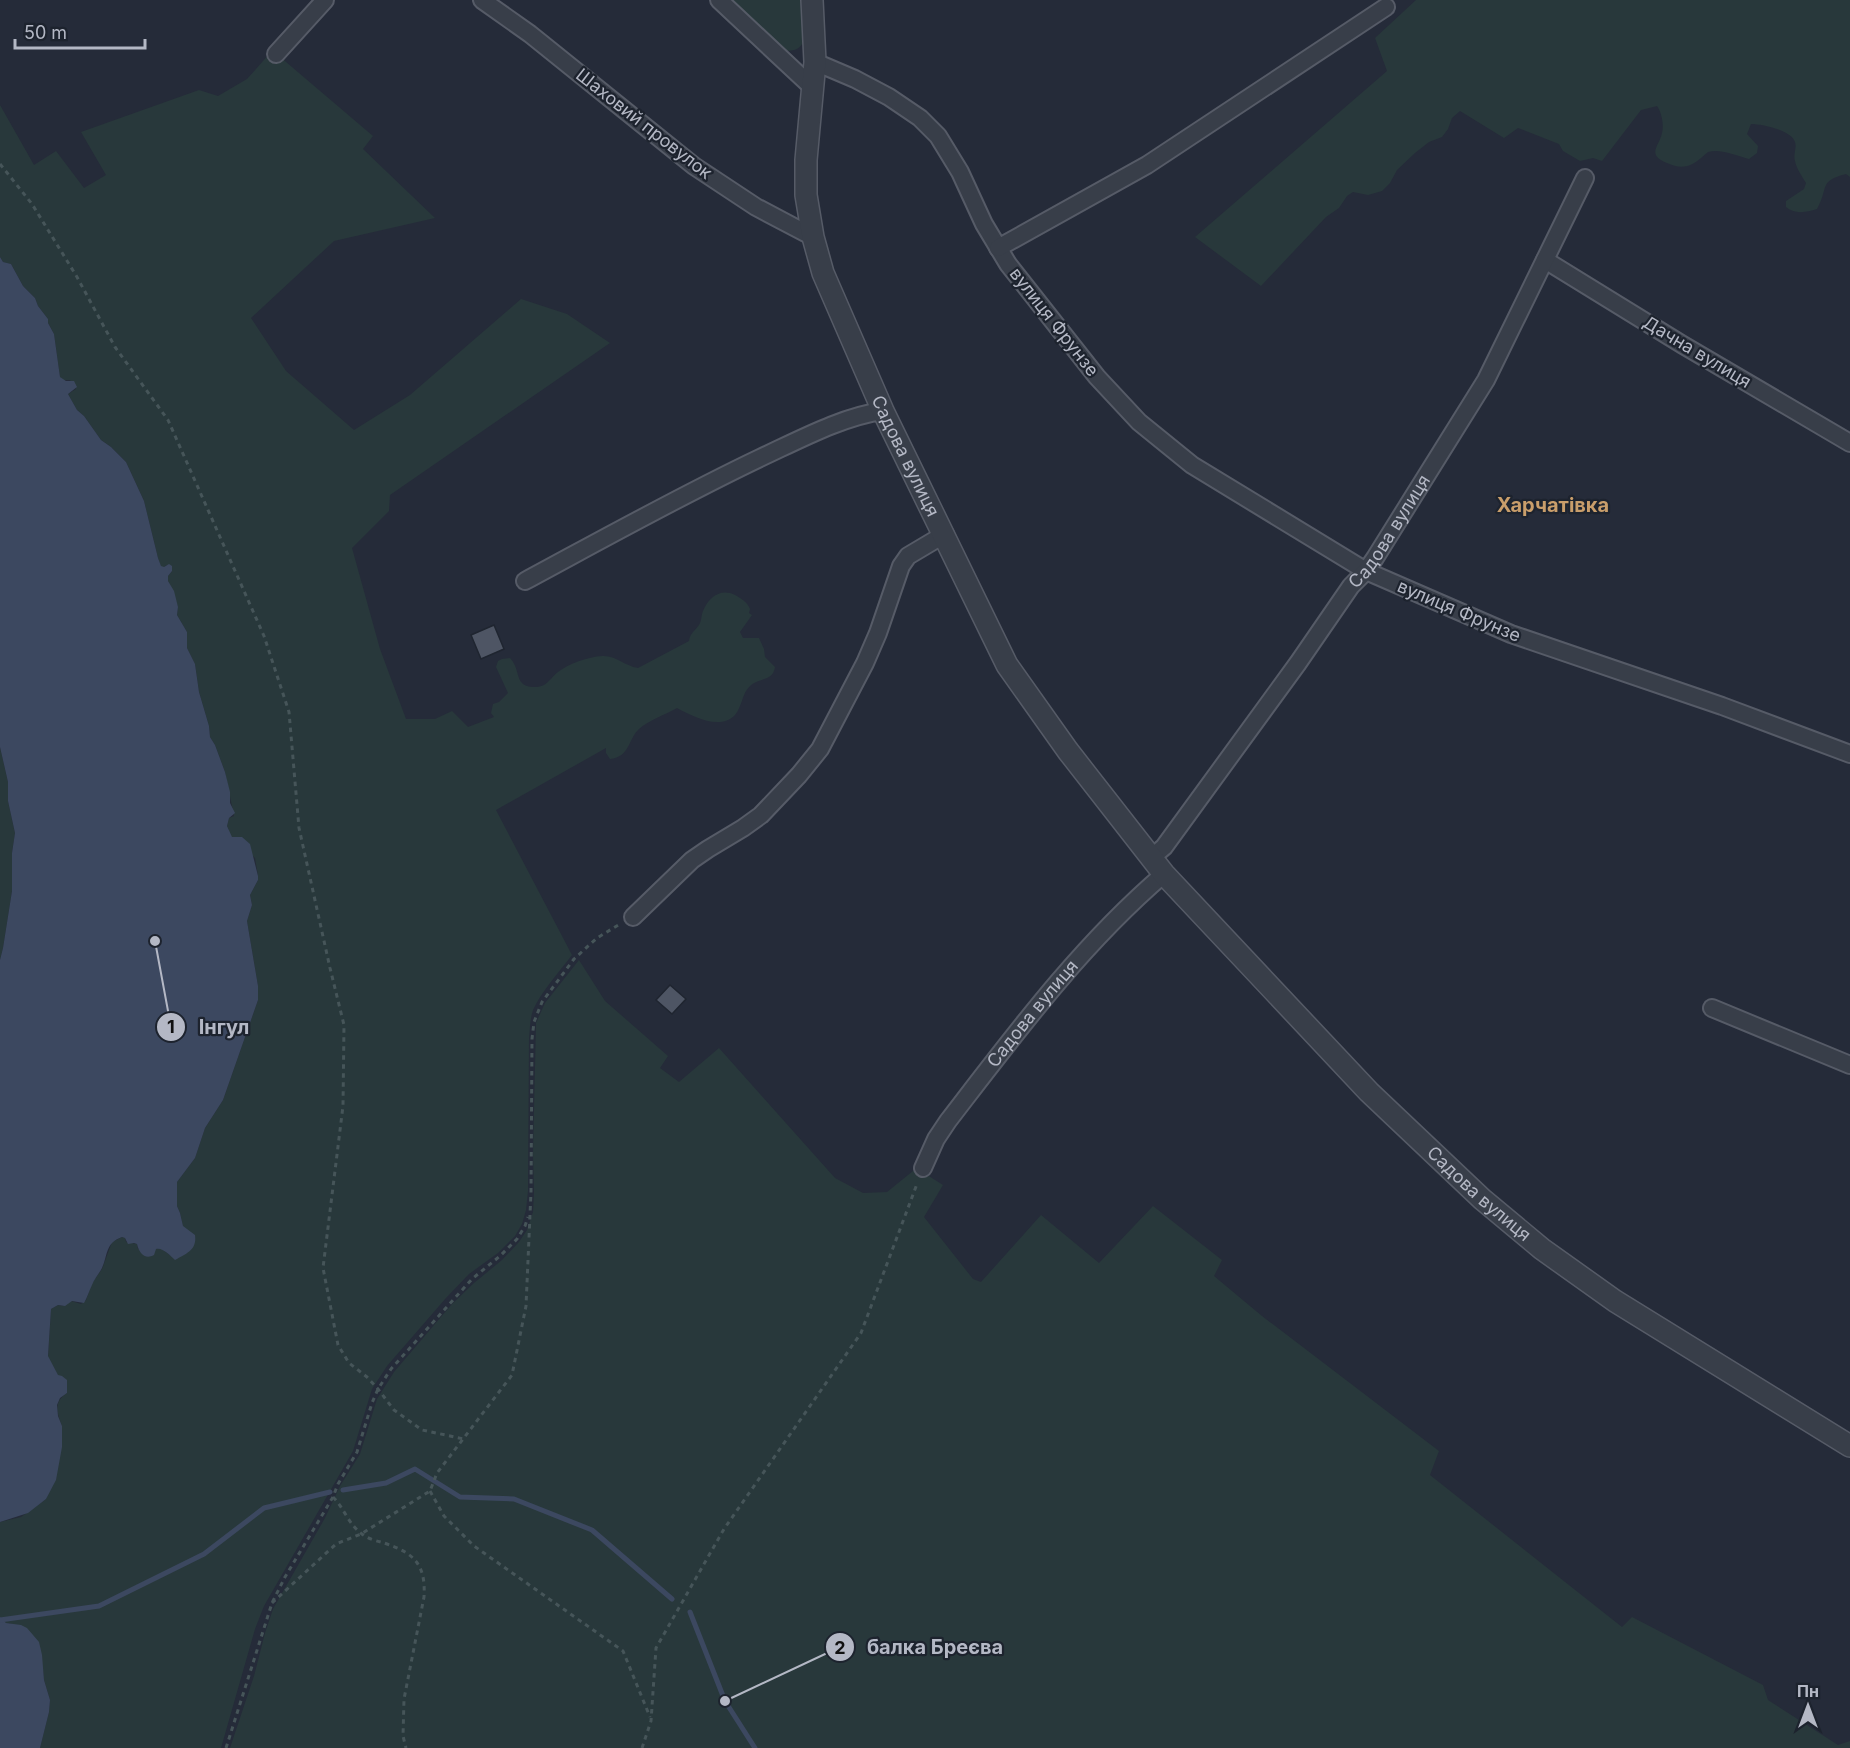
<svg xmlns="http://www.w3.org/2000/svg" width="1850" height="1748" viewBox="0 0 1850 1748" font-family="Inter,sans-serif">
<rect width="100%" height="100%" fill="#252b39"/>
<g fill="#28383b">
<path d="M 725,0 L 803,0 L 804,40 C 801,49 794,51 785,51 Z"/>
<path d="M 1416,0 L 1850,0 L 1850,177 L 1846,174 C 1818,181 1829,188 1817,209 C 1806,212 1796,215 1786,207 L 1786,201 L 1804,189 L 1806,183 C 1802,176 1797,170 1795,161 C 1793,155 1797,147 1795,142 C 1791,130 1762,124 1751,124 L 1747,134 L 1758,146 L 1757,153 L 1749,159 C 1738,156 1720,148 1708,152 C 1707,153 1702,157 1701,158 C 1690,168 1680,169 1667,163 C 1646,154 1659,147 1662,133 C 1664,125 1662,113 1657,106 L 1641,110 L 1602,161 L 1593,158 L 1580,161 L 1563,151 L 1559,144 L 1518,128 L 1504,138 L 1460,111 L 1452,118 L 1448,129 L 1442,137 L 1429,142 L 1415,153 L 1397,170 L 1390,183 L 1382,191 L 1368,195 L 1353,192 L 1347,196 L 1339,208 L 1326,217 L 1261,286 L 1195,237 L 1387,71 L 1375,38 Z"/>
<path d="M 271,52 L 279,56 L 373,136 L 363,149 L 435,218 L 334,241 L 251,318 L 286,371 L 354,430 L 410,395 L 521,299 L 567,314 L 610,343 L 390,495 L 389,511 L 352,548 L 380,649 L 406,719 L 435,719 L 452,711 L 468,727 L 494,717 L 491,713 L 493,704 L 499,702 L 508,693 L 496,667 L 498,661 L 502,659 L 510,658 C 518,666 517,679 522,683 C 526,688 539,688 544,685 C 549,682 553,676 558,672 C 570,663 588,657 602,656 C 615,655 625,666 638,668 L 689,641 C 690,633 695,631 699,625 C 702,620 701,616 703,611 C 709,596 722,587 737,596 C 743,600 747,602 750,609 L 749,613 L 752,615 L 740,632 L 743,638 L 759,638 L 764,649 L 765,657 L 775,667 C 773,682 759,677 750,686 C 742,693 742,707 735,715 C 720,731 692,716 677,708 C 665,715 649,720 639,729 C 628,739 630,757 610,759 L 606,753 L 606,748 L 496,810 L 572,955 C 560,971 541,992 533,1010 C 530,1019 530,1029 529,1039 L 528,1191 L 526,1210 L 522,1224 L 515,1236 L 498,1253 L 469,1274 L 446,1298 L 387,1366 L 372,1389 L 353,1451 L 264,1606 L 255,1629 L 221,1748 L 40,1748 L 49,1712 L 50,1700 L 44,1680 L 43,1670 L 12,1624 L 6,1623 L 0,1617 L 0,1522 L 21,1517 L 46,1499 L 62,1426 C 57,1413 53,1402 67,1393 L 48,1357 L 51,1309 L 58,1305 L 62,1306 L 71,1301 L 81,1304 L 86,1300 L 92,1283 L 102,1269 L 112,1242 L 122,1237 L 125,1238 L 126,1242 L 137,1244 L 138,1249 L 158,1248 L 162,1249 L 171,1256 L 188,1231 L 183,1227 L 180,1213 L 177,1206 L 177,1182 L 195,1158 L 205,1128 L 223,1100 L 258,1000 L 258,986 L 247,921 L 252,905 L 250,895 L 258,880 L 258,875 L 255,858 L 235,838 L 231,837 L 227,826 L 229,818 L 234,816 L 225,772 L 215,745 L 210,737 L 209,726 L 199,692 L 195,664 L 187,648 L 187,632 L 177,615 L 178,607 L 168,581 L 168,576 L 172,571 L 167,565 L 164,567 L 161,567 L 158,558 L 144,501 L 126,462 L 111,447 L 101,440 L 84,416 L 77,410 L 68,394 L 76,389 L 70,380 L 63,380 L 60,377 L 54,334 L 48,323 L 48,319 L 38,306 L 35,298 L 23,286 L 11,264 L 3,262 L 0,257 L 0,105 L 34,165 L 56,151 L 84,188 L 106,175 L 81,132 L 199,90 L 218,96 L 247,79 Z"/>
<polygon points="0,747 8,782 8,801 15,833 12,853 12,891 3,948 0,960"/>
<polygon points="579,960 605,1001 668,1056 660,1068 679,1082 719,1048 835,1178 863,1193 887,1192 913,1171 924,1173 943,1185 924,1217 973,1279 981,1282 1041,1215 1099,1263 1153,1206 1222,1260 1214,1276 1262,1316 1439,1451 1430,1475 1622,1627 1632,1617 1763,1685 1768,1700 1838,1745 1850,1741 1850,1748 230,1748 254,1676 265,1633 273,1609 325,1518 340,1486 360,1454 377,1399 394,1372 452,1304 474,1283 502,1260 519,1242 527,1230 533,1212 534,1192 533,1153 536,1023 545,1003"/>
</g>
<g fill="#3c4860">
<path d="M 0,257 L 3,262 L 11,264 L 23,286 L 35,298 L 38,306 L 48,319 L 48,323 L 54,334 L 60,377 L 66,381 L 74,381 L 77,387 L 68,394 L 77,410 L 84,416 L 101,440 L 111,447 L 126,462 L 144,501 L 158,558 L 161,566 L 164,567 L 169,564 L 172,566 L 172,571 L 168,576 L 168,581 L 174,591 L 178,607 L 177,615 L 187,632 L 187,648 L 195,664 L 199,692 L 209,726 L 210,737 L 215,745 L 225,772 L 230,792 L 230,803 L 235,813 L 229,818 L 227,826 L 232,837 L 242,837 L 250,844 L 258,876 L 258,880 L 250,895 L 252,905 L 247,921 L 258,986 L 258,1000 L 223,1100 L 205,1128 L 195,1158 L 177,1182 L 177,1206 L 180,1213 L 183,1226 L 195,1235 C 197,1250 187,1253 175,1260 C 170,1255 162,1247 156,1249 L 154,1255 C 145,1260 139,1253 137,1244 L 134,1243 L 128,1244 L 125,1238 L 122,1237 C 105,1243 108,1255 102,1268 C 99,1274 94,1279 92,1285 C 89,1291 87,1298 84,1303 L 72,1301 L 65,1306 L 58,1305 L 51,1309 L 48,1356 L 58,1375 L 62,1376 L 67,1380 L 67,1393 L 60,1398 L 57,1405 L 58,1416 L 62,1426 L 62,1447 L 56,1480 L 46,1499 L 28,1513 L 0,1522 L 0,960 L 3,948 L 12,891 L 12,853 L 15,833 L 8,801 L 8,782 L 0,747 Z"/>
<polygon points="0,1617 6,1623 21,1625 27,1628 39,1642 42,1655 44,1680 50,1700 49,1712 40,1748 0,1748"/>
</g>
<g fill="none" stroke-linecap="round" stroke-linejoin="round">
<g stroke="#3c4860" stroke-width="5">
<polyline points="343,1490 386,1483 415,1469 460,1497 514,1499 592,1530 672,1599"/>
<polyline points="690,1612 725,1701 755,1748"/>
<polyline points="0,1620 99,1606 204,1554 264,1508 330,1492"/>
</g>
</g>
<g fill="#4e5564" stroke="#1f2530" stroke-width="1.5">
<polygon points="494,625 504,649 481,659 471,635"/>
<polygon points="670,985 686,999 672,1014 656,1000"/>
</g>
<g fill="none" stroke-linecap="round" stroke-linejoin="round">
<defs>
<g id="minor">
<polyline points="482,0 530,34 694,166 756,207 813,237"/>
<polyline points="719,0 812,87"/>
<polyline points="276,54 325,0"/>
<polyline points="815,62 855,79 889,97 920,118 938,136 960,172 984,224 1008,264 1097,377 1139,422 1192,465 1366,571 1511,634 1722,706 1850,754"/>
<polyline points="998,248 1147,165 1386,7"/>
<polyline points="1545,260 1683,345 1850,443"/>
<path d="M 525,581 C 603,539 680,496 760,458 C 797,441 843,416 883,411"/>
<path id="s1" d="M 1151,858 L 1164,847 L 1298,663 L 1351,586 L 1366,571 L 1375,558 L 1486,380 L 1585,178"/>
<polyline points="633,917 692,860 708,849 743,828 761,815 799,775 820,749 865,663 878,633 901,566 908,556 945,534"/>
<polyline points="1712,1008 1850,1065"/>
<path id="s2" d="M 923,1168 L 936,1139 L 948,1121 C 1015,1034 1080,946 1164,874"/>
</g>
<g id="tertiary">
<path id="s3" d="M 812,0 L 815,62 L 806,160 L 806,195 L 813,237 L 823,273 L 883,411 L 1007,665 L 1068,751 L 1164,874 L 1369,1092 L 1482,1199 L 1542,1249 L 1615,1301 L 1850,1446"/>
</g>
</defs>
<use href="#minor" stroke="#565b67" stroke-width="20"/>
<use href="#tertiary" stroke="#565b67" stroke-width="24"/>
<g stroke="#465559" stroke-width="3" stroke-dasharray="4.5 4.5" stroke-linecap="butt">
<polyline points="0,164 32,204 77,277 115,347 168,420 264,636 289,712 299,828 330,968 344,1025 343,1106 323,1268 338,1345 349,1363 367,1377 378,1389 394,1410 422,1430 464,1439"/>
<polyline points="430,1491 444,1516 474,1546 623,1651 650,1717"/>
<path d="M 333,1497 C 344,1508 349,1525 362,1534 C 368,1539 377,1541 384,1543 C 414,1553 426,1564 424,1597 L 404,1699 L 403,1736 L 406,1748"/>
<polyline points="272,1603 336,1544 361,1534 430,1491 437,1473 512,1375 526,1306 531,1192 532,1039 534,1022 542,1002 574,959 597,938 620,924"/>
<polyline points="226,1748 272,1603 285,1577 333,1497 338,1484 357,1452 372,1403 378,1389 391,1369 472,1279 500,1256 517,1239 525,1226 528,1217"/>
<polyline points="642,1748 651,1721 656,1648 724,1529 861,1333 917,1184"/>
</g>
<use href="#minor" stroke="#383e49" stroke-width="16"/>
<use href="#tertiary" stroke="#383e49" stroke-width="21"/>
</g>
<g text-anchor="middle" stroke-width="4.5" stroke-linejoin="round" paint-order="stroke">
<g font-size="18" fill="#b4b8c5" stroke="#1d232e">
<text transform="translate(644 124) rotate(38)" y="6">Шаховий провулок</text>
<text transform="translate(1054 322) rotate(52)" y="6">вулиця Фрунзе</text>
<text transform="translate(1697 352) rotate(31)" y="6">Дачна вулиця</text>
<text dy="6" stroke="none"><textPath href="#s3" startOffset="476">Садова вулиця</textPath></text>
<text dy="6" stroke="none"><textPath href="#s1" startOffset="405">Садова вулиця</textPath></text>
<text transform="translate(1459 611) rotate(23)" y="6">вулиця Фрунзе</text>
<text dy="6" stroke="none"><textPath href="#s2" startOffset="190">Садова вулиця</textPath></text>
<text dy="6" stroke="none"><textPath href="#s3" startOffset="1419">Садова вулиця</textPath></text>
</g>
<g font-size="20" font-weight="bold" fill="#c99e6b" stroke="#1d232e">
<text x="1553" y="512">Харчатівка</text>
</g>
</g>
<path fill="none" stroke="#b4b8c5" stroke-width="2" d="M155 941L171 1027M725 1701L840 1647"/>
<g fill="#b4b8c5" stroke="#1d232e" stroke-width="2">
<circle cx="155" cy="941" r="6"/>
<circle cx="725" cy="1701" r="6"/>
<circle cx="171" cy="1027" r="15"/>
<circle cx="840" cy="1647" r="15"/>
</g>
<g font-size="18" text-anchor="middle" font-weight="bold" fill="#111">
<text x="171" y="1033">1</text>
<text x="840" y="1654">2</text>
</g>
<g font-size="20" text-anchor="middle" font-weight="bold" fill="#b4b8c5" stroke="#1d232e" stroke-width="4.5" stroke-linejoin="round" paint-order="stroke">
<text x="224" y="1034">Інгул</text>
<text x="935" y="1654">балка Бреєва</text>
</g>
<g transform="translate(1808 1706)" stroke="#1d232e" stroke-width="4.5" paint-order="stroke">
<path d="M0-4.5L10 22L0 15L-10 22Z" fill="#b4b8c5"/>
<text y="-9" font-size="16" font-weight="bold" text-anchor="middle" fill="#b4b8c5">Пн</text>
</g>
<path d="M15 39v9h130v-9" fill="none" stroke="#b4b8c5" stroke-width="3"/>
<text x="24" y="39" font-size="18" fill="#b4b8c5" stroke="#1d232e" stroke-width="4.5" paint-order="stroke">50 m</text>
</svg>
